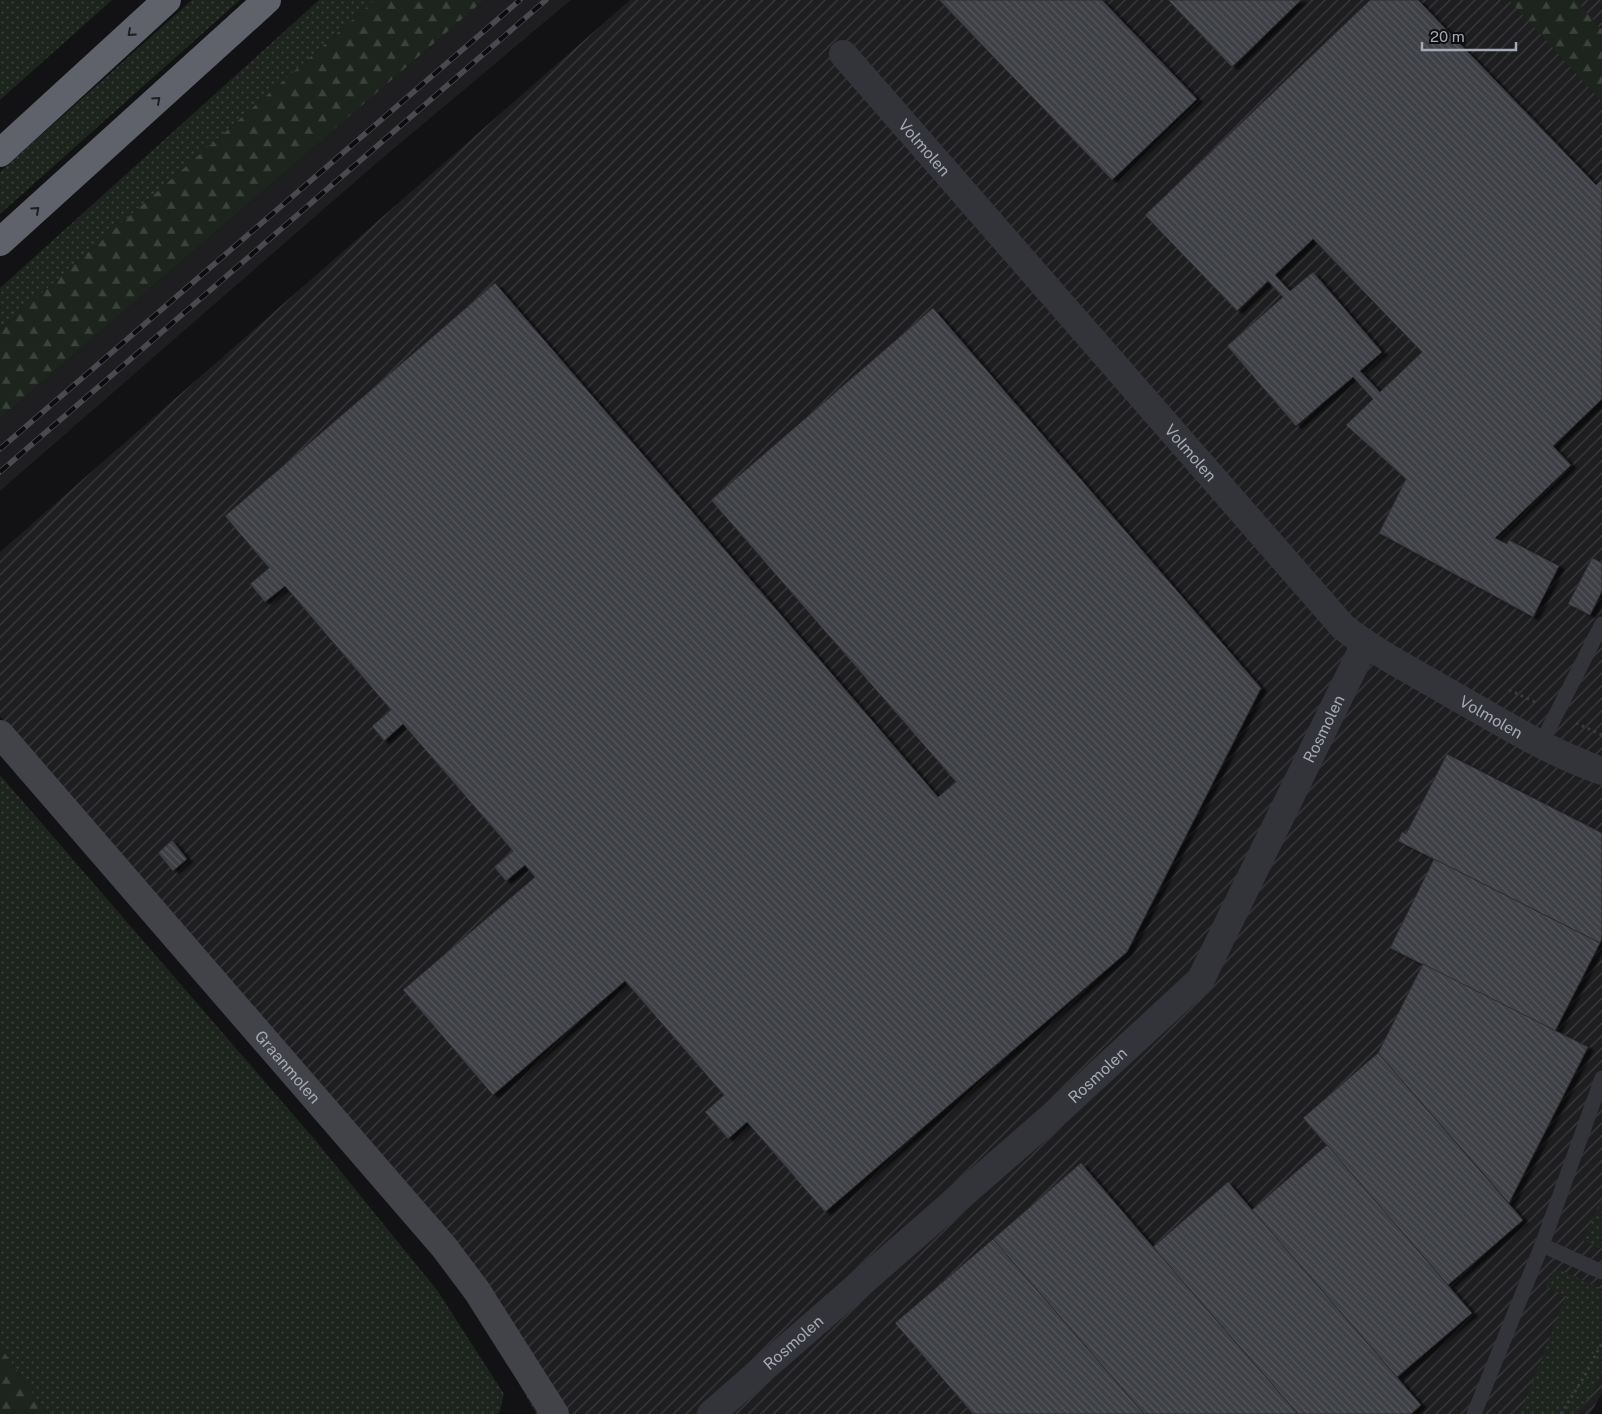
<svg xmlns="http://www.w3.org/2000/svg" width="1602" height="1414" viewBox="0 0 1602 1414" font-family="'Public Sans',sans-serif">
<defs>
<pattern id="industrial-furrows" width="10" height="10" patternUnits="userSpaceOnUse" patternTransform="scale(1.25)"><rect width="10" height="10" fill="#1e1e21"/><path d="M-1 1l2-2M0 10L10 0M9 11l2-2" fill="none" stroke="#3c3c3f"/></pattern>
<pattern id="grass-dots" width="8" height="8" patternUnits="userSpaceOnUse" patternTransform="scale(1.25)"><rect width="8" height="8" fill="#1d241d"/><path d="M2 2h.1M6 6h.1" fill="none" stroke="#3b413b" stroke-width="1.8" stroke-linecap="round"/></pattern>
<pattern id="forest-firs" width="22" height="20" patternUnits="userSpaceOnUse" patternTransform="scale(1.25)"><rect width="22" height="20" fill="#1d241d"/><path d="M5 1l3.5 6h-7zM16 11l3.5 6h-7z" fill="#3b413b"/></pattern>
<pattern id="building-back-hatch" width="6" height="6" patternUnits="userSpaceOnUse" patternTransform="scale(1.25)"><rect width="6" height="6" fill="#3e3f44"/><path d="M-1 5l2 2M0 0l6 6M5-1l2 2" fill="none" stroke="#57585d"/></pattern>
<filter id="shadow"><feDropShadow dx="5.5" dy="3" stdDeviation="1" flood-color="#0009"/></filter>
</defs>
<rect width="100%" height="100%" fill="#121214"/>
<polygon fill="#1e1e21" points="484,0 571,0 379,161 0,491 0,418"/>
<polygon fill="url(#industrial-furrows)" points="630,0 1602,0 1602,1393 1590,1414 536,1414 427,1217 0,716 0,552"/>
<g fill="url(#grass-dots)">
<polygon points="0,0 112,0 0,100"/>
<polygon points="192,0 240,0 0,214 0,172"/>
<polygon points="319,0 375,0 0,330 0,288"/>
<polygon points="0,775 316,1141 437,1290 504,1394 500,1411 498,1414 47,1414 0,1346"/>
<polygon points="1602,1198 1602,1249 1583,1241"/>
<polygon points="1560,1270 1602,1289 1602,1376 1578,1414 1520,1414 1566,1296 1545,1286 1549,1276"/>
</g>
<g fill="url(#forest-firs)">
<polygon points="375,0 484,0 0,418 0,330"/>
<polygon points="1509,0 1576,0 1602,30 1602,102"/>
<polygon points="0,1346 47,1414 0,1414"/>
</g>
<g fill="url(#building-back-hatch)" stroke="#2c2c30" fill-rule="evenodd" filter="url(#shadow)">
<polygon points="939,0 1102,0 1197,99 1112,180"/>
<polygon points="1168,0 1301,0 1232,67"/>
<path d="M 1370,0 L 1418,0 L 1596,185 L 1602,179 L 1602,399 L 1553,446 L 1571,465 L 1495,538 L 1507,544 L 1509,540 L 1559,566 L 1533,617 L 1379,533 L 1406,479 L 1346,425 L 1373,399 L 1353,377 L 1296,426 L 1227,346 L 1283,297 L 1268,281 L 1237,311 L 1145,215 ZM 1313,239 L 1422,352 L 1380,392 L 1360,371 L 1382,352 L 1313,272 L 1290,291 L 1275,275 Z"/>
<polygon points="495,283 938,797 956,782 711,500 933,308 1261,688 1127,952 825,1212 747,1122 728,1139 705,1112 724,1095 625,981 493,1095 403,990 535,877 525,865 506,881 494,867 513,851 403,724 384,741 372,726 391,710 285,586 265,602 250,584 269,568 225,516"/>
<polygon points="1592,558 1602,563 1602,591 1590,615 1568,604"/>
<polygon points="1447,754 1602,833 1602,938 1600,943 1398,841 1402,832 1406,834"/>
<polygon points="172,840 187,859 173,871 158,853"/>
<polygon points="1434,859 1600,943 1555,1031 1390,948"/>
<polygon points="1423,964 1588,1047 1509,1203 1378,1053"/>
<polygon points="1378,1053 1523,1220 1448,1285 1303,1118"/>
<polygon points="1327,1145 1472,1313 1397,1377 1252,1210"/>
<polygon points="1081,1163 1153,1247 1298,1414 1144,1414 993,1239"/>
<polygon points="1228,1182 1421,1405 1411,1414 1298,1414 1153,1247"/>
<polygon points="993,1239 1144,1414 973,1414 895,1323"/>
</g>
<g fill="none" stroke-linecap="round" stroke-linejoin="round">
<g stroke="#393b40" stroke-width="3" stroke-dasharray="2.5 4" stroke-linecap="butt">
<polyline points="1509,690 1535,702"/>
<polyline points="1576,723 1602,735"/>
<polyline points="1561,1414 1585,1375 1602,1343"/>
</g>
<g stroke="#333439" stroke-width="15">
<polyline points="1541,744 1602,624"/>
<polyline points="1542,1245 1602,1272"/>
<polyline points="1474,1414 1542,1245 1602,1078"/>
</g>
<g stroke="#333439" stroke-width="28">
<path id="s1" d="M 843,54 L 1343,627 C 1377,654 1416,673 1453,695 C 1501,722 1550,753 1602,771"/>
<path id="s2" d="M 711,1414 L 1066,1104 L 1201,979 L 1365,644"/>
</g>
<path stroke="#414349" stroke-width="28" id="s3" d="M 0,734 L 444,1247 L 477,1291 L 555,1414"/>
<g stroke="#5f626a" stroke-width="28">
<polyline points="0,153 167,0"/>
<polyline points="0,242 267,0"/>
</g>
<defs>
<g id="rail">
<polyline points="0,449 520,0"/>
<polyline points="0,472 546,0"/>
</g>
</defs>
<use href="#rail" stroke="#484a50" stroke-width="5.5"/>
<use href="#rail" stroke="#0d0d0f" stroke-width="4" stroke-dasharray="11" stroke-linecap="butt"/>
</g>
<defs><path id="oneway-chevron" d="M-2-3.5L2.5 0L-2 3.5" fill="none" stroke-width="1.6" stroke-linecap="round" stroke-linejoin="round" transform="scale(1.25)"/></defs>
<g stroke="#1d1e21">
<use href="#oneway-chevron" transform="translate(131 33) rotate(138)"/>
<use href="#oneway-chevron" transform="translate(157 100) rotate(-42)"/>
<use href="#oneway-chevron" transform="translate(36 210) rotate(-42)"/>
</g>
<g text-anchor="middle" stroke-width="5" stroke-linejoin="round" paint-order="stroke">
<g font-size="16" fill="#a4a9b4" stroke="#0d0d0f">
<text dy="6" stroke="none"><textPath href="#s1" startOffset="124">Volmolen</textPath></text>
<text dy="6" stroke="none"><textPath href="#s1" startOffset="529">Volmolen</textPath></text>
<text dy="6" stroke="none"><textPath href="#s1" startOffset="934">Volmolen</textPath></text>
<text dy="6" stroke="none"><textPath href="#s2" startOffset="934">Rosmolen</textPath></text>
<text dy="6" stroke="none"><textPath href="#s3" startOffset="440">Graanmolen</textPath></text>
<text dy="6" stroke="none"><textPath href="#s2" startOffset="514">Rosmolen</textPath></text>
<text dy="6" stroke="none"><textPath href="#s2" startOffset="109">Rosmolen</textPath></text>
</g>
</g>
<path d="M1422 42v8h94v-8" fill="none" stroke="#a4a9b4" stroke-width="2.5"/>
<text x="1430" y="42" font-size="15" fill="#a4a9b4" stroke="#0d0d0f" stroke-width="4" paint-order="stroke">20 m</text>
</svg>
